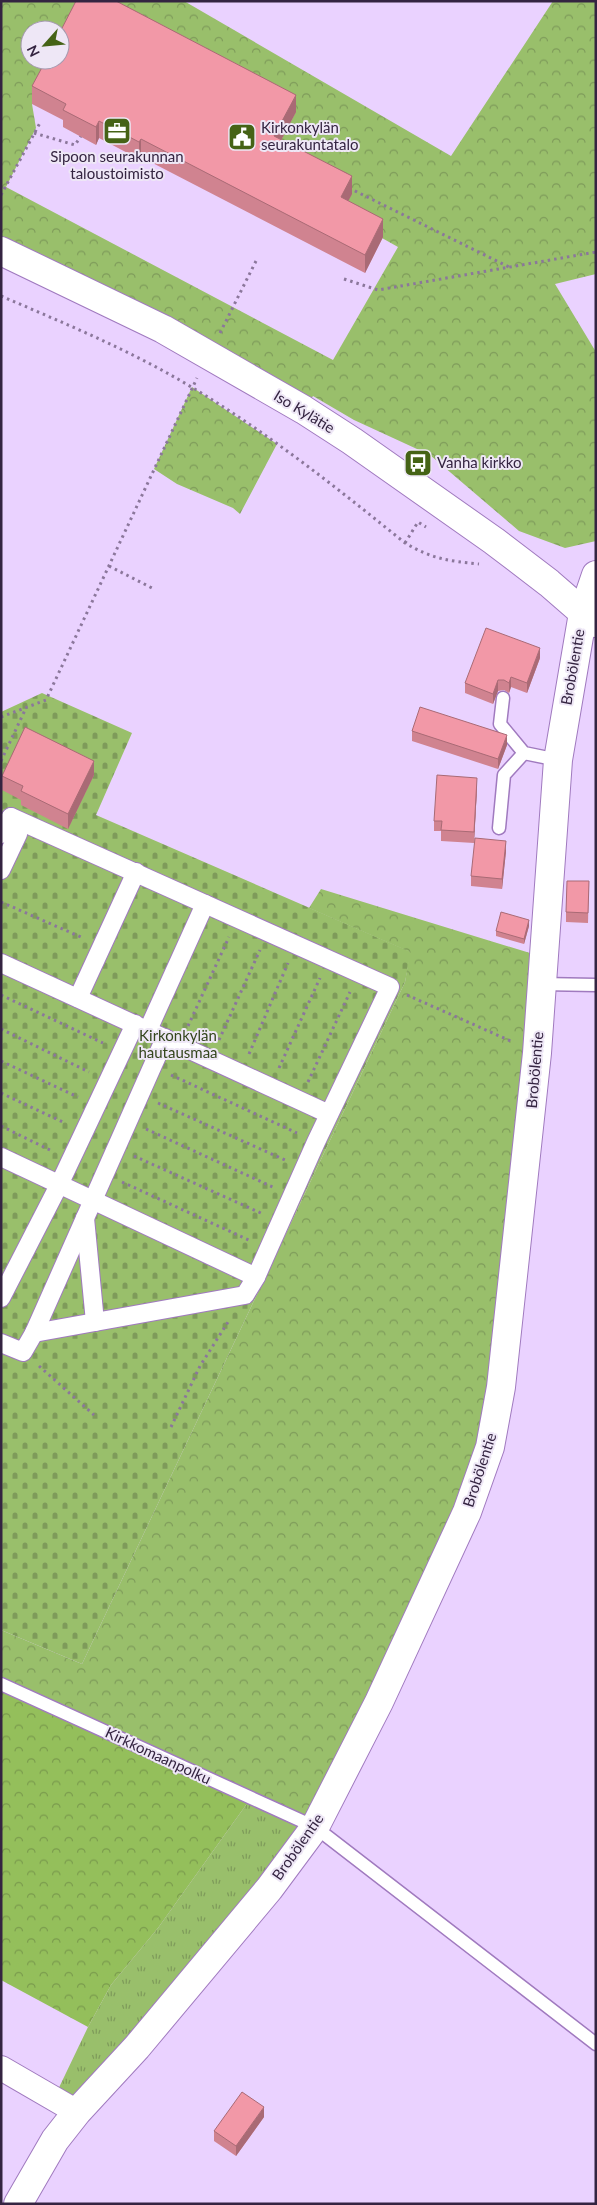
<svg xmlns="http://www.w3.org/2000/svg" width="597" height="2205" viewBox="0 0 597 2205" font-family="Lato,sans-serif">
<defs>
<pattern id="grass-tufts" width="24" height="20" patternUnits="userSpaceOnUse" patternTransform="scale(1.25)"><rect width="24" height="20" fill="#99bf6b"/><path d="M3 7l-1-3M5 7V3M7 7l1-3M15 17l-1-3M17 17v-4M19 17l1-3" fill="none" stroke="#7e9b5a"/></pattern>
<pattern id="forest-crowns" width="20" height="18" patternUnits="userSpaceOnUse" patternTransform="scale(1.25)"><rect width="20" height="18" fill="#94bf5b"/><path d="M2 6a3 3 0 1 1 6 0M12 15a3 3 0 1 1 6 0" fill="none" stroke="#7a9b4d"/></pattern>
<pattern id="cemetery-stones" width="16" height="16" patternUnits="userSpaceOnUse" patternTransform="scale(1.25)"><rect width="16" height="16" fill="#99bf6b"/><path d="M2 7V4a2 2 0 0 1 4 0v3zM10 15v-3a2 2 0 0 1 4 0v3z" fill="#7e9b5a"/></pattern>
<pattern id="park-crowns" width="20" height="18" patternUnits="userSpaceOnUse" patternTransform="scale(1.25)"><rect width="20" height="18" fill="#99bf6b"/><path d="M2 6a3 3 0 1 1 6 0M12 15a3 3 0 1 1 6 0" fill="none" stroke="#7e9b5a"/></pattern>
</defs>
<rect width="100%" height="100%" fill="#ead2ff"/>
<polygon fill="url(#grass-tufts)" points="251,1798 315,1827 77,2112 54,2098 88,2027 111,1985 158,1928"/>
<polygon fill="url(#forest-crowns)" points="1,1688 251,1798 158,1928 111,1985 88,2027 1,1980"/>
<polygon fill="url(#cemetery-stones)" points="42,693 132,733 96,815 411,952 405,982 82,1664 1,1630 1,712"/>
<g fill="url(#park-crowns)" fill-rule="evenodd">
<path d="M 1,1 L 184,1 L 451,156 L 553,1 L 596,1 L 596,274 L 555,284 L 596,352 L 596,541 L 565,548 L 519,531 L 430,455 L 354,420 L 313,396 L 304,410 L 1,251 ZM 30,30 L 60,30 L 60,50 L 295,113 L 274,154 L 351,194 L 341,215 L 398,247 L 333,360 L 6,187 L 36,128 L 32,104 L 55,60 L 30,60 Z"/>
<polygon points="192,387 277,444 240,514 233,508 177,484 154,469"/>
<polygon points="321,889 543,957 490,1447 315,1827 1,1684 1,1630 82,1664 405,982 410,952 309,908"/>
</g>
<g fill="none" stroke-linecap="round" stroke-linejoin="round">
<defs>
<g id="service">
<polyline points="503,698 500,724 524,753 558,760"/>
<polyline points="499,828 504,775 524,753"/>
<polyline points="541,984 596,985"/>
<polyline points="1,1684 315,1827 596,2044"/>
</g>
<g id="pedestrian">
<polyline points="1,834 11,817 390,987 316,1142 256,1277 245,1295 34,1333"/>
<polyline points="1,870 18,834 11,817"/>
<polyline points="1,963 329,1114"/>
<polyline points="78,998 136,872"/>
<polyline points="148,1030 205,904"/>
<polyline points="1,1157 256,1277"/>
<polyline points="85,1218 95,1322"/>
<polyline points="1,1298 59,1185 135,1024"/>
<polyline points="1,1343 23,1352 34,1333 165,1038"/>
</g>
<polyline id="minor" points="1,2068 77,2112"/>
<g id="tertiary">
<polyline points="1,251 163,329 304,410 352,441 494,541 549,583 595,623"/>
<polyline points="18,2204 55,2140 77,2112 137,2047 269,1889 315,1827 379,1702 467,1512 490,1447 501,1387 537,1053 558,760 583,613 596,575"/>
</g>
</defs>
<use href="#service" stroke="#a07abf" stroke-width="15"/>
<use href="#pedestrian" stroke="#a07abf" stroke-width="20"/>
<use href="#minor" stroke="#a07abf" stroke-width="26"/>
<use href="#tertiary" stroke="#a07abf" stroke-width="30"/>
<g stroke="#8b779b" stroke-width="3" stroke-dasharray="2.5 4" stroke-linecap="butt">
<polyline points="34,133 75,145 81,136"/>
<polyline points="349,188 509,267"/>
<polyline points="1,195 41,121"/>
<polyline points="344,279 378,290 596,252"/>
<path d="M 1,296 C 66,324 132,351 193,388 C 268,433 337,488 405,543 C 432,559 449,561 479,564"/>
<polyline points="220,333 257,259"/>
<polyline points="405,543 418,522 426,527"/>
<polyline points="109,566 152,588"/>
<polyline points="1,717 46,700 197,378"/>
<polyline points="1,761 26,708"/>
<polyline points="1,902 83,938"/>
<polyline points="1,995 103,1043"/>
<polyline points="407,995 513,1042"/>
<polyline points="188,1026 229,937"/>
<polyline points="1,1029 89,1072"/>
<polyline points="219,1040 260,950"/>
<polyline points="249,1054 288,963"/>
<polyline points="1,1061 78,1097"/>
<polyline points="279,1068 320,978"/>
<polyline points="171,1075 297,1133"/>
<polyline points="308,1082 350,992"/>
<polyline points="1,1093 65,1123"/>
<polyline points="158,1103 285,1160"/>
<polyline points="1,1126 52,1151"/>
<polyline points="146,1129 275,1188"/>
<polyline points="134,1156 263,1214"/>
<polyline points="122,1182 251,1241"/>
<polyline points="39,1366 94,1415"/>
<polyline points="171,1427 200,1366 230,1319"/>
</g>
<use href="#service" stroke="#fff" stroke-width="12"/>
<use href="#pedestrian" stroke="#fff" stroke-width="18"/>
<use href="#minor" stroke="#fff" stroke-width="24"/>
<use href="#tertiary" stroke="#fff" stroke-width="28"/>
</g>
<g fill="#d08390">
<polygon points="32,86 296,112 281,140 352,194 348,201 383,237 365,273 141,157 139,159 99,138 96,145 63,127 63,120 32,104"/>
<polygon points="540,658 527,693 511,687 509,693 504,690 498,691 493,704 465,693 465,683"/>
<polygon points="412,731 507,745 498,769 412,741"/>
<polygon points="94,775 68,829 21,805 21,800 2,790 2,776"/>
<polygon points="477,788 474,843 441,841 441,831 434,831 434,821"/>
<polygon points="506,851 502,889 471,886 471,876"/>
<polygon points="589,881 588,923 566,922 566,912"/>
<polygon points="529,926 524,944 496,936 496,931"/>
<polygon points="264,2117 236,2156 214,2141 214,2131"/>
</g>
<g fill="#a96a75">
<polygon points="296,95 296,112 274,154 274,136"/>
<polygon points="99,121 99,138 96,145 96,127"/>
<polygon points="141,139 141,157 139,159 139,142"/>
<polygon points="352,176 352,194 341,215 341,197"/>
<polygon points="383,219 383,237 365,273 365,255"/>
<polygon points="540,648 540,658 527,693 527,683"/>
<polygon points="511,677 511,687 509,693 509,683"/>
<polygon points="498,680 498,691 493,704 493,694"/>
<polygon points="507,735 507,745 498,769 498,759"/>
<polygon points="94,761 94,775 68,829 68,814"/>
<polygon points="477,778 477,788 474,843 474,832"/>
<polygon points="506,841 506,851 502,889 502,879"/>
<polygon points="529,920 529,926 524,944 524,939"/>
<polygon points="264,2107 264,2117 236,2156 236,2146"/>
</g>
<g fill="#f298a7" stroke="#a96a75">
<polygon points="76,1 116,1 296,95 274,136 352,176 341,197 383,219 365,255 141,139 139,142 99,121 96,127 63,110 66,104 32,86 46,60 60,60 60,32"/>
<polygon points="486,628 540,648 527,683 511,677 509,683 504,680 498,680 493,694 465,683"/>
<polygon points="420,707 507,735 498,759 412,731"/>
<polygon points="25,727 94,761 68,814 21,791 23,786 2,776"/>
<polygon points="437,775 477,778 474,832 441,830 442,821 434,821"/>
<polygon points="475,838 506,841 502,879 471,876"/>
<polygon points="567,881 589,881 588,913 566,912"/>
<polygon points="501,912 529,920 524,939 496,931"/>
<polygon points="242,2092 264,2107 236,2146 214,2131"/>
</g>
<defs>
<symbol id="office-square" viewBox="-11 -11 22 22"><rect x="-9" y="-9" width="18" height="18" rx="4" fill="#456316" stroke="#eee7f6"/><path d="M-6-3h4V-5.5h4V-3h4V5H-6ZM-1-4.5V-3h2v-1.5ZM-6 0V1H6V0Z" fill="#fff"/></symbol>
<symbol id="civic-square" viewBox="-11 -11 22 22"><rect x="-9" y="-9" width="18" height="18" rx="4" fill="#456316" stroke="#eee7f6"/><path d="M-.6-6.5H3V-4.5H.6V-3L4-1V1h2V6H-6V1h2V-1L-.6-3ZM-1.2 2.5V6h2.4V2.5Z" fill="#fff"/></symbol>
<symbol id="bus-square" viewBox="-11 -11 22 22"><rect x="-9" y="-9" width="18" height="18" rx="4" fill="#456316" stroke="#eee7f6"/><path d="M-5-6H5V4H4V6H2V4H-2V6H-4V4H-5ZM-3.5-4V0h7V-4ZM-3.5 1.2v1.5H-2V1.2ZM2 1.2v1.5H3.5V1.2Z" fill="#fff"/></symbol>
</defs>
<g fill-rule="evenodd">
<use href="#office-square" x="101" y="115" width="32" height="32"/>
<use href="#civic-square" x="226" y="121" width="32" height="32"/>
<use href="#bus-square" x="402" y="447" width="32" height="32"/>
</g>
<g text-anchor="middle" stroke-width="4" stroke-linejoin="round" paint-order="stroke">
<g font-size="15" fill="#342441" stroke="#eee7f6" text-anchor="start">
<text x="261" y="133">Kirkonkylän<tspan x="261" dy="17">seurakuntatalo</tspan></text>
<text x="117" y="162" text-anchor="middle">Sipoon seurakunnan<tspan x="117" dy="17">taloustoimisto</tspan></text>
<text x="437" y="468">Vanha kirkko</text>
</g>
<g font-size="15" fill="#342441" stroke="#eee7f6">
<text transform="translate(304 412) rotate(31)" y="5">Iso Kylätie</text>
<text transform="translate(573 667) rotate(-80)" y="5">Brobölentie</text>
<text transform="translate(535 1070) rotate(-85)" y="5">Brobölentie</text>
<text transform="translate(480 1470) rotate(-72)" y="5">Brobölentie</text>
<text transform="translate(158 1756) rotate(25)" y="5">Kirkkomaanpolku</text>
<text transform="translate(298 1847) rotate(-55)" y="5">Brobölentie</text>
</g>
<g font-size="15" fill="#33451c" stroke="#eee7f6">
<text x="178" y="1041">Kirkonkylän<tspan x="178" dy="17">hautausmaa</tspan></text>
</g>
</g>
<rect width="597" height="2205" fill="none" stroke="#342441" stroke-width="5"/>
<g transform="translate(45 45) rotate(243)"><circle r="24" fill="#eee7f6" stroke="#a499ae"/>
<path d="M0-4L9 19L0 12L-9 19Z" fill="#456316"/>
<text y="-8" font-size="14" font-weight="bold" text-anchor="middle" fill="#342441">N</text>
</g>
</svg>
